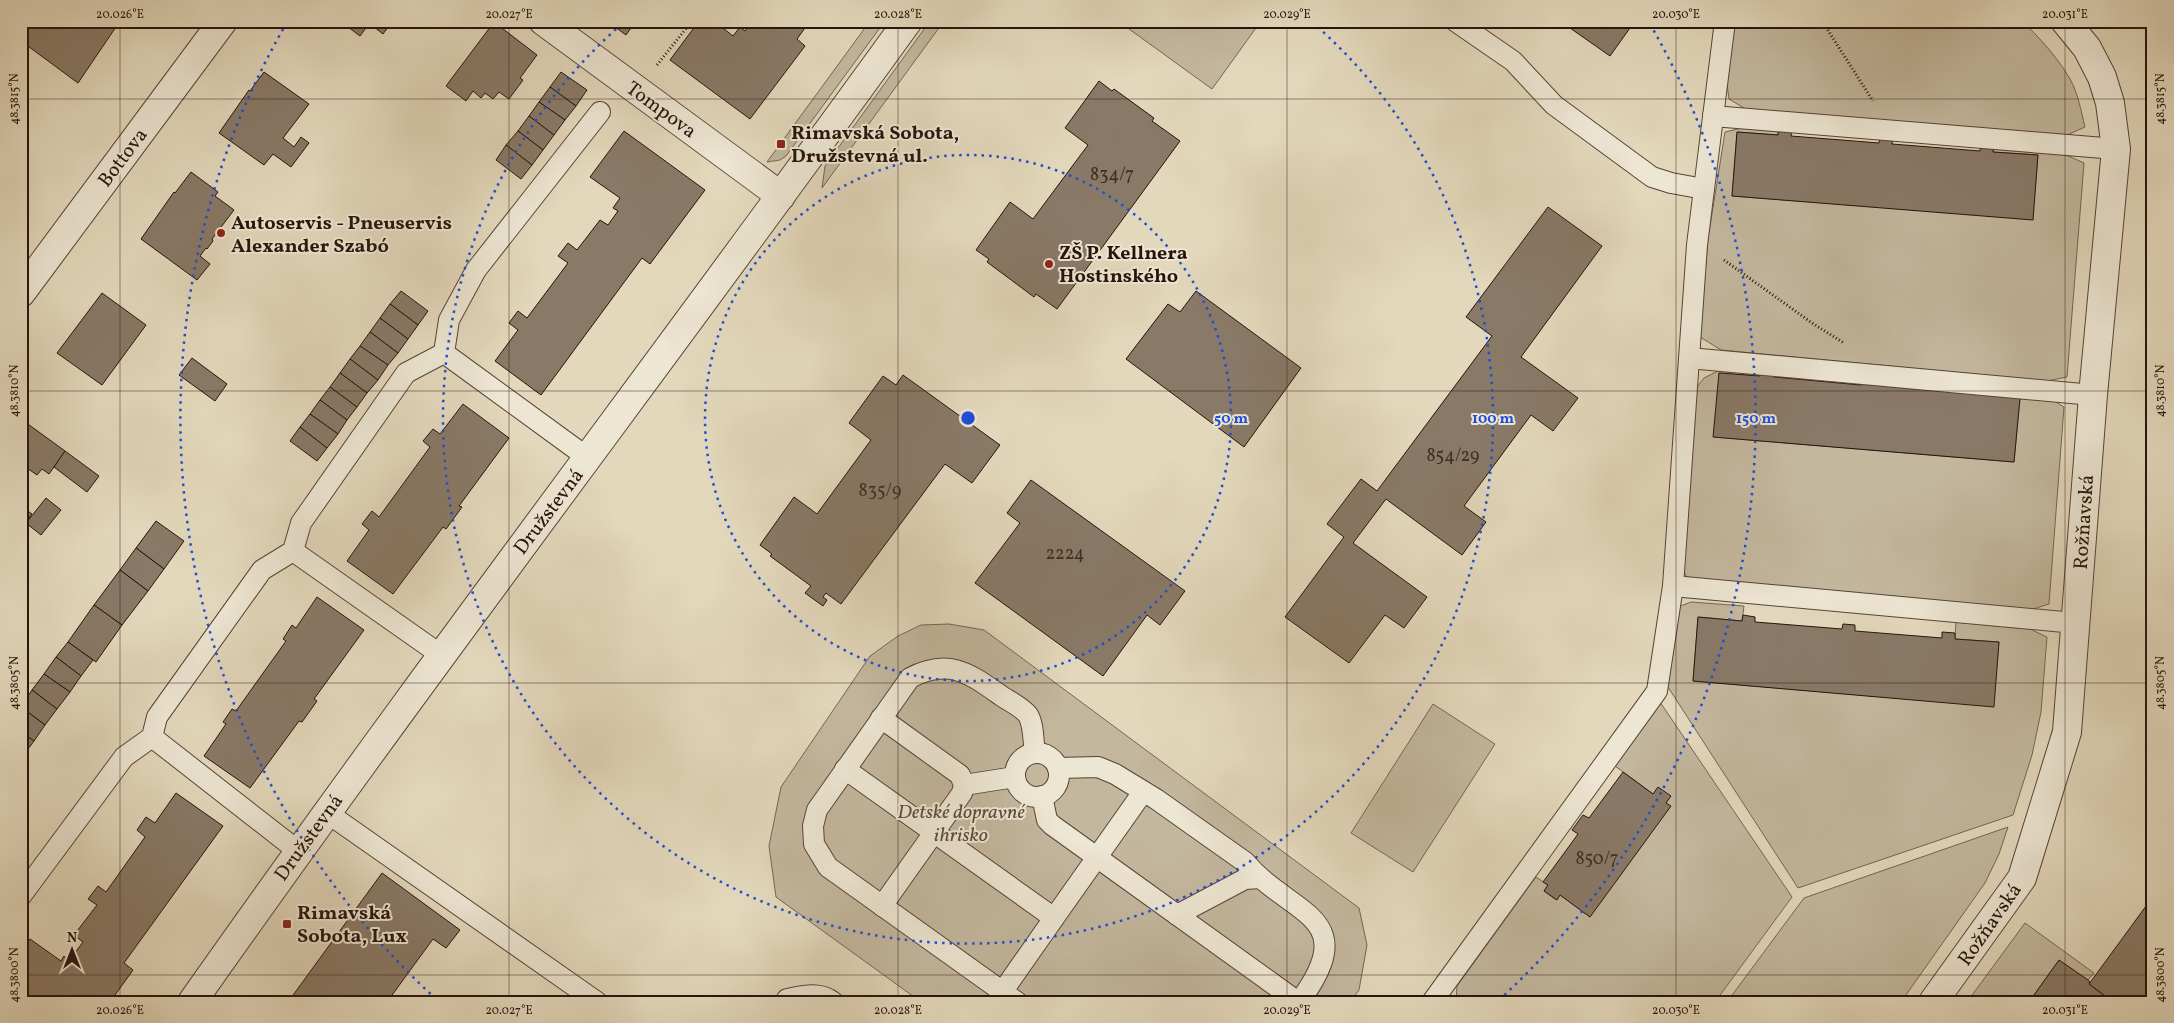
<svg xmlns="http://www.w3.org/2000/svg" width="2174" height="1023" viewBox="0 0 2174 1023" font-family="Vollkorn,serif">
<rect width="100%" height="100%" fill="#e3d8bc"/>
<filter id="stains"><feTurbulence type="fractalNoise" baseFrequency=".004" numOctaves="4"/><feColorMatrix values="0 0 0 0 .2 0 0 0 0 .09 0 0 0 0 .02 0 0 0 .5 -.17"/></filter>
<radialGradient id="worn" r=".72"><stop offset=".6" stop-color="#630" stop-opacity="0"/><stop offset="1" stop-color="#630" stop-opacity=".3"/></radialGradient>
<g fill="#c3b79e" stroke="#756554">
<polygon points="870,21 885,21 786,156 780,160 767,162"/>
<polygon points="930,21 944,21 822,188 825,166"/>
<polygon points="1118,21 1261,21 1212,89"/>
<path d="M 1735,21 L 2022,21 C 2039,37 2058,58 2070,79 C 2078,93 2081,111 2085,127 L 2067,135 L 1747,110 L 1729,99 L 1727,84 Z"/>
<polygon points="1742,128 1778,131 1778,135 1737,132 1732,196 2032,219 2038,155 1993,152 1993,149 2066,155 2084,163 2067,377 2047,381 1721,350 1700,337 1708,239 1725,132"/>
<polygon points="1718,371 1760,374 1760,376 1719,373 1714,437 2014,462 2020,398 2051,399 2064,407 2049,604 2030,610 1695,580 1686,576 1682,566 1697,387 1704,378"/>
<polygon points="1691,602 1744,606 1742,621 1698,617 1693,681 1993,706 1999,642 1955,639 1956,622 2030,629 2047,637 2041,712 2032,755 2013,815 1798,888 1666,684 1678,607"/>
<polygon points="949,624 984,630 1359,908 1367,945 1359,990 1350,1002 921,1002 776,897 769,846 781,787 870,656 898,636 921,625"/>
<polygon points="1660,702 1792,897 1715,1002 1456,1002 1457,986 1536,877 1548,885 1544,891 1556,900 1560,895 1590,917 1653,794 1615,766"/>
<polygon points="1433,704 1495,744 1413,872 1351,833"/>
<polygon points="2008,827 1999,854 1985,883 1901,1002 1727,1002 1804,898"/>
<polygon points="2025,923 2094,973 2088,980 2059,960 2029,1002 1967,1002"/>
</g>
<g fill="#897967" stroke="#27130b">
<polygon points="21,21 120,21 78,83 21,41"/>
<polygon points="340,21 371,21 360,36"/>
<polygon points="378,21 401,21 397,27 391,23 383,34 374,27"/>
<polygon points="607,21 636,21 626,35"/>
<polygon points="699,21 714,21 733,36 740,27 745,31 752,21 810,21 797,39 805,46 750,119 670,60"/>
<polygon points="1560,21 1635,21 1610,56"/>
<polygon points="494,22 537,55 520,78 523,80 509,99 499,92 493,99 485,93 481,98 473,91 466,101 446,86"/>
<polygon points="264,72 309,104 283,138 294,147 301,137 309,143 291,167 273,154 264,165 219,133 249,90 250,91"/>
<polygon points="561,72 587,90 576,106 550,87"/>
<polygon points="1099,81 1112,91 1114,89 1154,118 1152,121 1180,141 1057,309 1036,294 1034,297 987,262 989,259 976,250 1010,202 1033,219 1088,145 1065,128"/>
<polygon points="550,87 576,106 565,120 539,102"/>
<polygon points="539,102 565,120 554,135 529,116"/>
<polygon points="529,116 554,135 543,150 518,131"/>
<polygon points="1779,128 1792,130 1791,136 1879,143 1880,136 1893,137 1892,144 1980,151 1981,144 1994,145 1993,152 2038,155 2033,220 1732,196 1737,132 1778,135"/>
<polygon points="518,131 543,150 532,165 506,145"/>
<polygon points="624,131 705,190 650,264 642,258 541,395 495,361 518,330 509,323 518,311 527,318 568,263 558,256 568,243 577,250 600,220 608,225 618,211 613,208 620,198 590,177"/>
<polygon points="506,145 532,165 521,179 496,160"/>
<polygon points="191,172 218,192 215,196 234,210 212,239 213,241 207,249 206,248 200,256 210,264 197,280 141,239 174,192 175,193"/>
<polygon points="1548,207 1602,246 1521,357 1578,398 1553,431 1531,415 1464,506 1486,522 1462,555 1386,499 1353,543 1427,597 1404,628 1385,615 1349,663 1285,617 1344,537 1327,524 1361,479 1377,491 1492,336 1466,317"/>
<polygon points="401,291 428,311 418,325 390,304"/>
<polygon points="1196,291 1301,368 1244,447 1126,359 1168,304 1180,312"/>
<polygon points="102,293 146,325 102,385 57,353"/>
<polygon points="390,304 418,325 408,339 380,318"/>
<polygon points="380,318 408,339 398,353 370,332"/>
<polygon points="370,332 398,353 388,365 360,346"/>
<polygon points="360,346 388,365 378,380 350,359"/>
<polygon points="192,358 227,384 215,401 179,375"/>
<polygon points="350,359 378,380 367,393 340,373"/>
<polygon points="1761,370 1774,371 1774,377 1861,385 1862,377 1875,378 1874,385 2020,398 2014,462 1713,437 1719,373 1760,376"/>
<polygon points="340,373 367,393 357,407 330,387"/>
<polygon points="903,375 1000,445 972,483 945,464 841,604 826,593 823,597 827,600 823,606 805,593 811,586 770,556 772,554 760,545 794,497 817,514 871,440 849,423 883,376 896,385"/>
<polygon points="330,387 357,407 347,420 320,400"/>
<polygon points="320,400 347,420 338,434 310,414"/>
<polygon points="463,404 509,438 459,506 462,507 446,529 443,527 393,594 347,561 369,530 362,524 372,511 379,517 430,447 423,441 433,429 440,434"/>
<polygon points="310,414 338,434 327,448 300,427"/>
<polygon points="21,419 65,451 49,474 42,469 37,475 24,466 21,468"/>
<polygon points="300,427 327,448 317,461 290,441"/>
<polygon points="65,451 99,476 87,492 54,467"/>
<polygon points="1031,480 1185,591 1160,625 1147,615 1103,676 975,583 1020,523 1007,513"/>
<polygon points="46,498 61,510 41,535 26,523"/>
<polygon points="21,506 32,514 21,529"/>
<polygon points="156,521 184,541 164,569 136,548"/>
<polygon points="136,548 164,569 148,591 120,570"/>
<polygon points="120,570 148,591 122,625 94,605"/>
<polygon points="317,597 364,630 314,699 317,701 302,722 299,721 250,788 204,756 226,724 223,722 232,709 236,711 286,641 283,639 292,625 296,628"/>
<polygon points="94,605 122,625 96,662 68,642"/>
<polygon points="1743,615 1755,617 1755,622 1842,629 1843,624 1855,625 1855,631 1942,638 1942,632 1955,633 1955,639 1999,642 1994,707 1693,681 1698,617 1742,621"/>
<polygon points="68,642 93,660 81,676 56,657"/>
<polygon points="56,657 81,676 70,692 44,674"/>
<polygon points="44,674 70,692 57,709 32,690"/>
<polygon points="32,690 57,709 45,725 21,707"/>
<polygon points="21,707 45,725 34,741 21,732"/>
<polygon points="21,732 34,741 22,757 21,756"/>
<polygon points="1623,772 1653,794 1658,787 1671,796 1666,803 1671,806 1590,917 1560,895 1557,900 1544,891 1548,885 1543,882 1578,834 1572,830 1583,815 1589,818"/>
<polygon points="176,793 223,826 124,963 133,970 110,1002 21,1002 21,952 30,939 61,961 64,956 69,961 83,942 74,935 97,905 88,899 98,886 106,892 145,837 137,830 146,817 155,823"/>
<polygon points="382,873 460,930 446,948 433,939 387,1002 288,1002"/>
<polygon points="2149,902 2153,905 2153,1002 2113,1002 2089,984"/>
<polygon points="2059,960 2088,980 2090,982 2089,984 2110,1000 2109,1002 2029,1002"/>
</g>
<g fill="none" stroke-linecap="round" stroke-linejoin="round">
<defs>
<g id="service">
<polyline points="1455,21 1513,61 1554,105 1652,177 1671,183 1704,189"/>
<polyline points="1713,116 2116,149"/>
<polyline points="1689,358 2093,395"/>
<polyline points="588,458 444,353 449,320 476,270 600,112"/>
<polyline points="293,551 441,655"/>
<polyline points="1673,586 2075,623"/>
<polyline points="881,718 960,775 964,785 962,793 882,906"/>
<polyline points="152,737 298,851"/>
<circle cx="1037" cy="775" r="22"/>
<path d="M 1058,768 L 1098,767 L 1115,774 L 1156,799 L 1245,862 C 1290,916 1364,915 1299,1002"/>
<polyline points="845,769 1054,918 1003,991"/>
<polyline points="964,785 1015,777"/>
<polyline points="1042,796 1047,820 1052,825 1298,1002"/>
<polyline points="326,812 597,1002"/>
<polyline points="21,896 124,757 152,737 157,717 262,570 293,551 301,523 406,373 444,353"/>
<polyline points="1177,915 1245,879 1260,878"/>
<polyline points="1054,918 1143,792"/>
<path d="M 785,1002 L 787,999 C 802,996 820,991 833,1002"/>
<path d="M 1017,1002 L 828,867 L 814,844 L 813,826 L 817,810 L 910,678 C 950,657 970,674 1003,697 C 1011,702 1023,708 1028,715 C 1034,725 1033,741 1035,753"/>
<polyline points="1432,1002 1657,691 1673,586 1697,245 1725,21"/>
</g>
<g id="minor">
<polyline points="543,21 781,196"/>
<polyline points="21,293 223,21"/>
<path d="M 192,1002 C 425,671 671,349 908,21"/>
<polyline points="1933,1002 2022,878 2067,732 2093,395 2116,149 2110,103 2102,77 2087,48 2065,21"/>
</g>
</defs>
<use href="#service" stroke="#564437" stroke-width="22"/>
<use href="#minor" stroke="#564437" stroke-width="30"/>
<g stroke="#27130b" stroke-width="3" stroke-dasharray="1 2.5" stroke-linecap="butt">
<polyline points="1822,21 1873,101"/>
<polyline points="657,65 692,21"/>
<polyline points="1724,260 1812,323 1844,343"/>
</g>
<use href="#service" stroke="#ede6d3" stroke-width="20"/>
<use href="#minor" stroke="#ede6d3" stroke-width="28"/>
</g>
<path fill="none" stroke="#27130b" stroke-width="1" stroke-opacity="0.45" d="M 120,21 L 120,1002M 509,21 L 509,1002M 898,21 L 898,1002M 1287,21 L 1287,1002M 1676,21 L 1676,1002M 2065,21 L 2065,1002M 21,99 L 2153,99M 21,391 L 2153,391M 21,683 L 2153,683M 21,975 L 2153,975"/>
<g fill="none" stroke="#1d4ed8" stroke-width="2.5" stroke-dasharray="2.5 5">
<circle cx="968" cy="418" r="263"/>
<path d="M1312 22A525 525 0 1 1 624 22"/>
<path d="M436 999A788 788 0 0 1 286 24M1650 24A788 788 0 0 1 1500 999"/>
</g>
<g fill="#8f2418" stroke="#ede6d3" stroke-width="2">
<rect x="776" y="139" width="10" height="10" rx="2.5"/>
<circle cx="221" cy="233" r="5"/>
<circle cx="1049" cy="264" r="5"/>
<rect x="282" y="919" width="10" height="10" rx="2.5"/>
</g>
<g text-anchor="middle" stroke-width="4" stroke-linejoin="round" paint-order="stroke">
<g font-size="18" fill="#402c22">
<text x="1112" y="180">834/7</text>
<text x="1453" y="461">854/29</text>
<text x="880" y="496">835/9</text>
<text x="1065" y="559">2224</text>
<text x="1597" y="864">850/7</text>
</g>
<g font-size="20" fill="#27130b" stroke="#ede6d3">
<text transform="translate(662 109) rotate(36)" y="7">Tompova</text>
<text transform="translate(122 157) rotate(-53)" y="7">Bottova</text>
<text transform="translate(548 511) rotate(-53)" y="7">Družstevná</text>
<text transform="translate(2083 522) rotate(-86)" y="7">Rožňavská</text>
<text transform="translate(308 837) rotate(-54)" y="7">Družstevná</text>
<text transform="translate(1989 924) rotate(-55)" y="7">Rožňavská</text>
</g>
<g font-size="20" font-weight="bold" fill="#27130b" stroke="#ede6d3" text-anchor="start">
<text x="791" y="139">Rimavská Sobota,<tspan x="791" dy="23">Družstevná ul.</tspan></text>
<text x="231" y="229">Autoservis - Pneuservis<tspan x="231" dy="23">Alexander Szabó</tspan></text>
<text x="1059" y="259">ZŠ P. Kellnera<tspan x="1059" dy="23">Hostinského</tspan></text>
<text x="297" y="919">Rimavská<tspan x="297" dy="23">Sobota, Lux</tspan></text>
</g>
<g font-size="20" font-style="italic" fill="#5e4c3e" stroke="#ede6d3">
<text x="961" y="818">Detské dopravné<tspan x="961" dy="23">ihrisko</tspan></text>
</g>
</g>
<circle cx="968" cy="418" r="8" fill="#1d4ed8" stroke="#ede6d3" stroke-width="2.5"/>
<g font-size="15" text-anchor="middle" font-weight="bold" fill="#1d4ed8" stroke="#ede6d3" stroke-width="4" stroke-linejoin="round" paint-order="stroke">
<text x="1231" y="423">50 m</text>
<text x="1493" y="423">100 m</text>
<text x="1756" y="423">150 m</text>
</g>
<rect width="2174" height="1023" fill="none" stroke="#e3d8bc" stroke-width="55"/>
<g transform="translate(72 950)" stroke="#ede6d3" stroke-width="4" paint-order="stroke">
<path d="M0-4L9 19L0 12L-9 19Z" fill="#27130b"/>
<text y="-8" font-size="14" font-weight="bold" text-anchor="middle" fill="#27130b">N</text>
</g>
<rect x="28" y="28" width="2118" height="968" fill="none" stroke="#27130b" stroke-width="2"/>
<g font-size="12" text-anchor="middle" fill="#27130b">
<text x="120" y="18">20.026°E</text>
<text x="509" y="18">20.027°E</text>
<text x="898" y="18">20.028°E</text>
<text x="1287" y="18">20.029°E</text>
<text x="1676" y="18">20.030°E</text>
<text x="2065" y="18">20.031°E</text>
<text transform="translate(14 99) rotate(-90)" y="4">48.3815°N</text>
<text transform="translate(2160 99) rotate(-90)" y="4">48.3815°N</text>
<text transform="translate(14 391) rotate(-90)" y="4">48.3810°N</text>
<text transform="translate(2160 391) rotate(-90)" y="4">48.3810°N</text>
<text transform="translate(14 683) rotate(-90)" y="4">48.3805°N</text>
<text transform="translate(2160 683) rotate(-90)" y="4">48.3805°N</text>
<text transform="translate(14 975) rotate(-90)" y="4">48.3800°N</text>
<text transform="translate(2160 975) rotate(-90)" y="4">48.3800°N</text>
<text x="120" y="1014">20.026°E</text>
<text x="509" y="1014">20.027°E</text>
<text x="898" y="1014">20.028°E</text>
<text x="1287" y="1014">20.029°E</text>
<text x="1676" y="1014">20.030°E</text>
<text x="2065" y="1014">20.031°E</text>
</g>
<rect width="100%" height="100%" filter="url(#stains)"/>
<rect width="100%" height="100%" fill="url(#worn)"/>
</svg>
